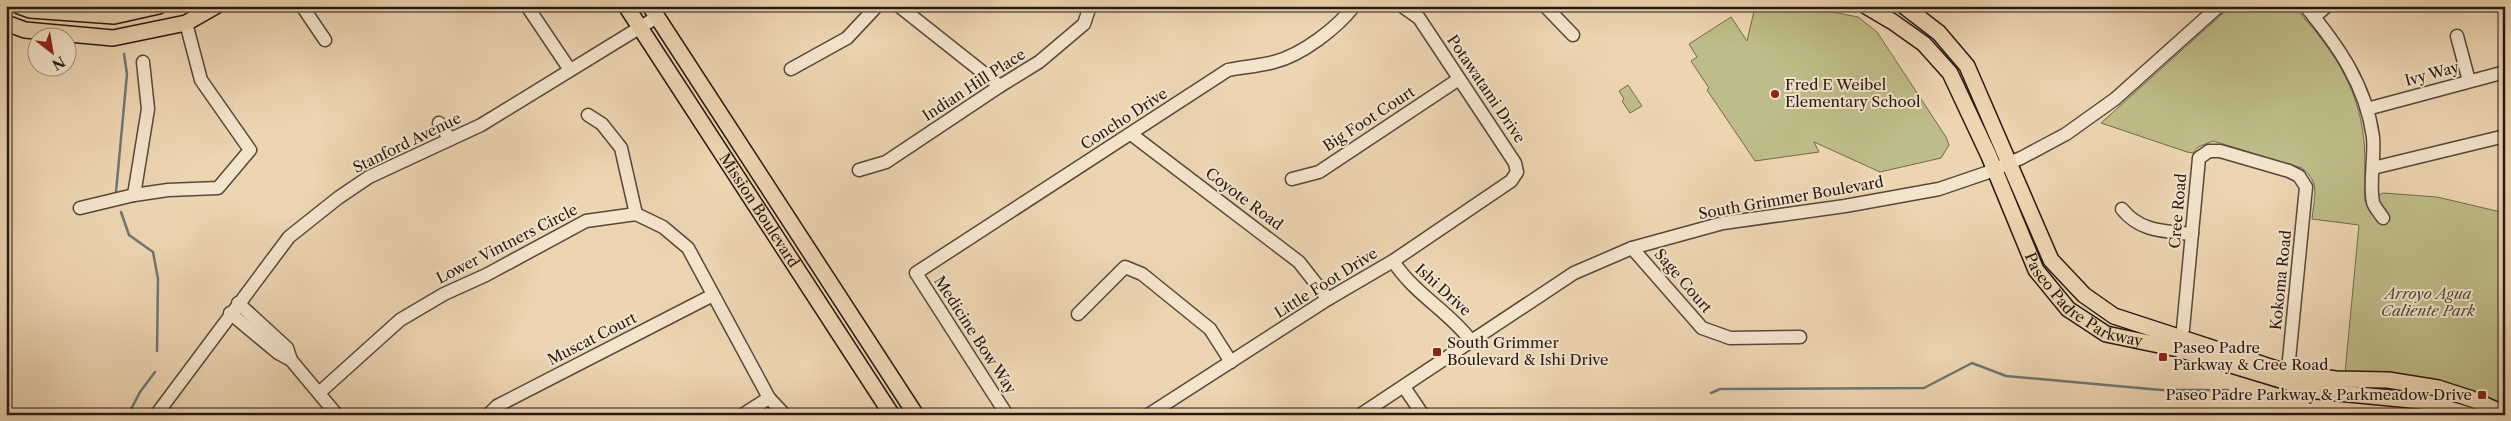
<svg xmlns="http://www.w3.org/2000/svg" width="2511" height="421" viewBox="0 0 2511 421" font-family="'Libre Caslon Text',serif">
<rect width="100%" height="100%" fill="#edd5b1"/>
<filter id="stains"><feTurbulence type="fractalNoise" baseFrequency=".004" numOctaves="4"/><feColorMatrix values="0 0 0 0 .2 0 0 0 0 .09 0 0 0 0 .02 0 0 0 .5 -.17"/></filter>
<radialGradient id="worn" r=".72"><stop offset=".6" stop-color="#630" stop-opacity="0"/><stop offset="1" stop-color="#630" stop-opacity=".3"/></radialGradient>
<g fill="#bebc88" stroke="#716a4e">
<polygon points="1801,6 1858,17 1877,32 1946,137 1949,145 1941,158 1880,172 1814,142 1819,152 1755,161 1707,90 1709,88 1691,61 1697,57 1689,44 1731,17 1747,41 1755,7"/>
<path d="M 2231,6 L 2293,6 C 2330,45 2359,86 2364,141 C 2366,161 2364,182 2365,202 L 2383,193 L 2437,197 L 2505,213 L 2505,407 L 2345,373 L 2359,225 L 2312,219 C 2314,197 2321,183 2302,168 L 2213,141 L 2198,147 L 2193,153 L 2187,152 L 2101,123 Z"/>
<polygon points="1628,85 1642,106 1630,113 1622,101 1624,99 1619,91"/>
</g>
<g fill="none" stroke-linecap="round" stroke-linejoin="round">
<g stroke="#6c7775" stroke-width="2.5">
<polyline points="116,192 127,74 124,54"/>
<polyline points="121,212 129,235 153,252 158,279 157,351"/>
<polyline points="1711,393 1720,389 1924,388 1972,363 2006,376 2161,390 2228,390"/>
<polyline points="128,415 140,392 155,372"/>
</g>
<defs>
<g id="minor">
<polyline points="302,6 325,40"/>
<polyline points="527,6 570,70"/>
<polyline points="899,6 1000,86"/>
<polyline points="1545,6 1573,35"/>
<path d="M 2305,6 C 2337,44 2366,85 2373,137 C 2375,156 2369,184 2373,202 C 2374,207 2380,213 2383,218"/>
<polyline points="2314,17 2327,6"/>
<polyline points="2457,36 2469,81"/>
<polyline points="791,69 847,38 877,6"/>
<polyline points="2367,109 2505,72"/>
<polyline points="588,115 602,124 621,148 636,214"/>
<polyline points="439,123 450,139"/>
<polyline points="1131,134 1299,262 1328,299"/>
<polyline points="2373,168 2505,136"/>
<polyline points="859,170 886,162 1000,86 1039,62 1084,24 1090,6"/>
<polyline points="1292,179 1319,172 1459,79"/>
<polyline points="134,195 148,109 143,62"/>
<polyline points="80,208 134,195 168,190 218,188 250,150 201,80 186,23"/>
<path d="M 2122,209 C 2140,232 2165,231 2192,234"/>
<polyline points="1632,248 1702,328 1730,338 1800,337"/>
<path d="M 1393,261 C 1416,296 1448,310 1472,342"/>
<polyline points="238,303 287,348 291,360"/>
<polyline points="230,313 278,353 291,360 337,415"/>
<polyline points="1078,314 1125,267 1142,274 1210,329 1231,362"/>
<polyline points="2178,345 2183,329 2199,158 2209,151 2220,151 2289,171 2299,176 2306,187 2287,380"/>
<polyline points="1404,387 1423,415"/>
<polyline points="320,392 400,320 444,294 486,275 586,221 636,214 663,227 688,248 769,398 785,415"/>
<polyline points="156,415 289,237 338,198 369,177 481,125 657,17"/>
<polyline points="488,415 497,406 713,295"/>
<polyline points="742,415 769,398"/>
<path d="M 1007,415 L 916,273 L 1228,70 C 1243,67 1259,66 1274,62 C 1302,55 1337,28 1354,6"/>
<polyline points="1148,415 1328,299 1393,261 1511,181 1517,172 1515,163 1419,18 1402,6"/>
<polyline points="1360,415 1574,273 1632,248 1723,223 1845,206 1939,189 1986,173 2021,158 2066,134 2115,99 2219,6"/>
</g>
<g id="major">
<polyline points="19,6 30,10 114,16 159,6"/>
<path id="s1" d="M 626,6 L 892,415"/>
<polyline points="650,6 916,415"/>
<path id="s2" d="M 1866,6 L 1893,22 L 1924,44 L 1950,73 L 1989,156 L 2036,270 L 2068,309 L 2106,334 L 2178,349 L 2317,391 L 2422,401 L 2469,415"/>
<polyline points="1904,6 1939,33 1967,66 2051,260 2084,295 2114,316 2289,373 2336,379 2388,380 2438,388 2472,399 2505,414"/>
<polyline points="6,23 25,30 113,38 186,23 216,6"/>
</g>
</defs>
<use href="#minor" stroke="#56483b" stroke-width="15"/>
<use href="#major" stroke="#241914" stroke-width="18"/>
<use href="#minor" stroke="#f3e4cc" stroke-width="12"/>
<use href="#major" stroke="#edd5b1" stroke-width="15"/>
</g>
<g fill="#8f2418" stroke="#f3e4cc" stroke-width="2">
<circle cx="1775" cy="94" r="5"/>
<rect x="1432" y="347" width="10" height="10" rx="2.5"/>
<rect x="2158" y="352" width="10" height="10" rx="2.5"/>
<rect x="2477" y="390" width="10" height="10" rx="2.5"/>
</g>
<g text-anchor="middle" stroke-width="4" stroke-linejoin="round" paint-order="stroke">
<g font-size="15" fill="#241914" stroke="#f3e4cc">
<text transform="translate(2432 74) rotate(-15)" y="5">Ivy Way</text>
<text transform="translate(974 85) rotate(-33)" y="5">Indian Hill Place</text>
<text transform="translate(1486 89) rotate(56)" y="5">Potawatami Drive</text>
<text transform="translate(1124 119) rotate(-33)" y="5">Concho Drive</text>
<text transform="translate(1369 119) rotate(-33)" y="5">Big Foot Court</text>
<text transform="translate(407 143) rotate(-26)" y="5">Stanford Avenue</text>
<text transform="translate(1791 198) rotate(-10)" y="5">South Grimmer Boulevard</text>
<text transform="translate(1244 199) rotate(37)" y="5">Coyote Road</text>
<text dy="5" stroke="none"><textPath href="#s1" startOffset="244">Mission Boulevard</textPath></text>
<text transform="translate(2178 211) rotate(-85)" y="5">Cree Road</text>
<text transform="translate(507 244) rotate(-27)" y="5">Lower Vintners Circle</text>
<text transform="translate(2281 280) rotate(-84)" y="5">Kokoma Road</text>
<text transform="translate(1683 281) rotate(49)" y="5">Sage Court</text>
<text transform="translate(1326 283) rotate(-32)" y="5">Little Foot Drive</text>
<text transform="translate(1443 290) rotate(42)" y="5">Ishi Drive</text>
<text dy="5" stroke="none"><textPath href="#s2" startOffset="381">Paseo Padre Parkway</textPath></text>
<text transform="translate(975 335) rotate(57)" y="5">Medicine Bow Way</text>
<text transform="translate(592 339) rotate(-27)" y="5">Muscat Court</text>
</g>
<g font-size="15" fill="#241914" stroke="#f3e4cc" text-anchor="start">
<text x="1785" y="90">Fred E Weibel<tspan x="1785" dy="17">Elementary School</tspan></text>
<text x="1447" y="348">South Grimmer<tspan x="1447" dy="17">Boulevard &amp; Ishi Drive</tspan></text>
<text x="2173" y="353">Paseo Padre<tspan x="2173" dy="17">Parkway &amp; Cree Road</tspan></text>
<text x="2472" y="400" text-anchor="end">Paseo Padre Parkway &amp; Parkmeadow Drive</text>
</g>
<g font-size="15" font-style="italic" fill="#524a37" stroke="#f3e4cc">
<text x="2428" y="299">Arroyo Agua<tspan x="2428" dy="17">Caliente Park</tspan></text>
</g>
</g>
<rect width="2511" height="421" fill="none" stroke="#edd5b1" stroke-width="25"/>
<rect x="8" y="8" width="2496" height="406" fill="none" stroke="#241914" stroke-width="2.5"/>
<rect x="12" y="12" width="2486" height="396" fill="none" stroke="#241914"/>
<g transform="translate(52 52) rotate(149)"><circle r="24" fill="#f3e4cc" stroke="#a09382"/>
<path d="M0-4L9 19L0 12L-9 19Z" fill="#8f2418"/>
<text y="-8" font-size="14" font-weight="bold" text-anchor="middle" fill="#241914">N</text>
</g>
<rect width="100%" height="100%" filter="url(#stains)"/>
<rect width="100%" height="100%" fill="url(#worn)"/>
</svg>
